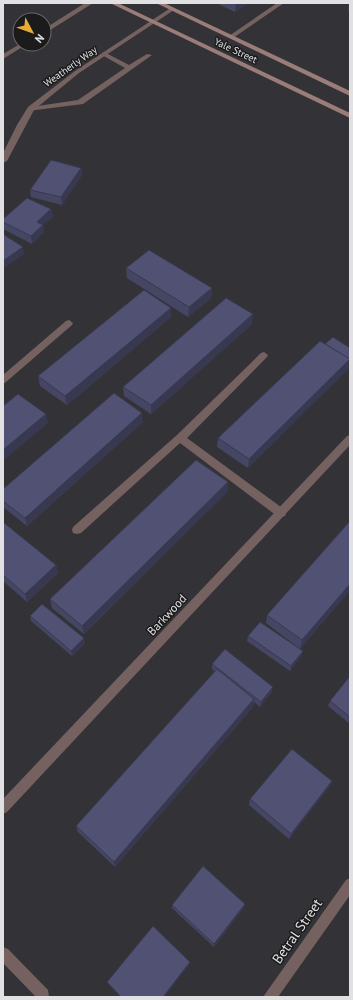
<svg xmlns="http://www.w3.org/2000/svg" width="353" height="1000" viewBox="0 0 353 1000" font-family="'PT Sans',sans-serif">
<rect width="100%" height="100%" fill="#333337"/>
<g fill="none" stroke-linecap="round" stroke-linejoin="round">
<g fill="#756260" fill-rule="evenodd">
<polygon points="85,3 93,3 44,34 44,29"/>
<polygon points="277,3 284,3 233,38 229,38 229,36"/>
<polygon points="20,44 27,44 3,59 3,54"/>
<polygon points="104,52 129,65 147,54 152,55 83,104 28,111 28,107 31,107 78,100 125,68 102,55 102,53"/>
<polygon points="69,320 73,323 72,325 6,382 3,384 3,375 66,321"/>
<polygon points="264,352 268,355 267,357 187,438 285,510 286,513 285,516 281,517 277,516 180,443 81,533 77,534 73,533 72,530 73,527 177,435 261,353"/>
</g>
<g fill="#756260" fill-rule="evenodd">
<polygon points="172,7 175,9 174,10 79,73 46,100 34,110 7,161 3,163 3,153 17,125 28,107 75,71"/>
<polygon points="350,435 350,445 7,812 3,814 3,799 347,436"/>
<polygon points="350,878 350,895 278,997 263,997 346,880"/>
<polygon points="3,947 8,949 48,990 49,997 36,997 3,963"/>
</g>
<g fill="#9a7c79" fill-rule="evenodd">
<polygon points="110,3 118,3 350,113 350,118"/>
<polygon points="156,3 164,3 350,91 350,96"/>
</g>
</g>
<g fill="#454663">
<polygon points="216,3 249,3 235,12"/>
<polygon points="349,3 350,3 350,12 348,11"/>
<polygon points="81,168 82,175 62,205 31,197 30,190"/>
<polygon points="51,209 53,217 43,225 44,232 32,244 3,229 3,219"/>
<polygon points="126,268 212,288 211,298 188,317 127,278"/>
<polygon points="171,308 171,317 67,405 40,386 38,376"/>
<polygon points="252,324 151,414 124,396 123,387"/>
<polygon points="325,344 350,348 350,364 349,363 348,369 248,468 217,447 218,438"/>
<polygon points="143,422 27,526 3,507 3,489"/>
<polygon points="228,482 227,492 84,634 52,608 50,599"/>
<polygon points="350,521 350,590 300,649 266,623 267,615"/>
<polygon points="3,522 56,565 58,573 27,602 3,581"/>
<polygon points="30,616 85,643 72,656 31,621"/>
<polygon points="248,636 303,651 301,656 290,671 247,641"/>
<polygon points="212,664 272,692 260,707 254,702 253,707 115,867 78,832 76,826 215,672 212,669"/>
<polygon points="350,676 350,724 328,706 330,701"/>
<polygon points="332,781 329,787 289,839 249,805 250,799"/>
<polygon points="245,904 244,907 214,947 172,908 172,905"/>
</g>
<g fill="#383950">
<polygon points="236,3 249,3 235,12"/>
<polygon points="81,168 82,175 62,205 61,197"/>
<polygon points="51,209 53,217 43,225 44,232 32,244 31,236 37,222"/>
<polygon points="23,247 24,254 3,269 3,261"/>
<polygon points="212,288 211,298 188,317 189,307"/>
<polygon points="171,308 171,317 67,405 65,396"/>
<polygon points="253,314 252,324 151,414 151,405"/>
<polygon points="350,359 348,369 248,468 249,459"/>
<polygon points="142,413 143,422 27,526 25,518"/>
<polygon points="46,414 48,423 3,461 3,450"/>
<polygon points="228,482 227,492 84,634 82,626"/>
<polygon points="56,565 58,573 27,602 25,594"/>
<polygon points="350,584 350,590 300,649 302,640"/>
<polygon points="84,638 85,643 72,656 71,651"/>
<polygon points="303,651 301,656 290,671 291,666"/>
<polygon points="273,687 272,692 260,707 261,702"/>
<polygon points="254,699 253,707 115,867 114,862"/>
<polygon points="332,781 329,787 289,839 291,834"/>
<polygon points="245,904 244,907 214,947 214,944"/>
<polygon points="190,962 190,964 164,997 163,997"/>
</g>
<g fill="#505173" stroke="#383950">
<polygon points="51,160 81,168 61,197 30,190"/>
<polygon points="27,198 51,209 37,222 43,225 31,236 3,222 3,219"/>
<polygon points="3,234 23,247 3,261"/>
<polygon points="149,250 212,288 189,307 126,268"/>
<polygon points="144,290 171,308 65,396 38,376"/>
<polygon points="226,298 253,314 151,405 123,387"/>
<polygon points="333,337 350,348 350,360 325,344"/>
<polygon points="320,341 350,359 249,459 218,438"/>
<polygon points="114,393 142,413 25,518 3,501 3,489"/>
<polygon points="18,394 46,414 3,450 3,406"/>
<polygon points="196,460 228,482 82,626 50,599"/>
<polygon points="350,521 350,584 302,640 267,615"/>
<polygon points="3,522 56,565 25,594 3,575"/>
<polygon points="42,604 84,638 71,651 30,616"/>
<polygon points="260,622 303,651 291,666 248,636"/>
<polygon points="225,649 273,687 261,702 212,664"/>
<polygon points="217,669 254,699 114,862 76,826"/>
<polygon points="350,676 350,717 330,701"/>
<polygon points="292,749 332,781 291,834 250,799"/>
<polygon points="203,866 245,904 214,944 172,905"/>
<polygon points="153,926 190,962 163,997 121,997 107,982"/>
</g>
<g text-anchor="middle" stroke-width="3" stroke-linejoin="round" paint-order="stroke">
<g font-size="10" fill="#e1e1e3" stroke="#1b1b1c">
<text transform="translate(236 50) rotate(25)" y="4">Yale Street</text>
<text transform="translate(70 66) rotate(-35)" y="4">Weatherly Way</text>
</g>
<g font-size="12" fill="#e1e1e3" stroke="#1b1b1c">
<text transform="translate(167 615) rotate(-47)" y="4">Barkwood</text>
</g>
<g font-size="14" fill="#e1e1e3" stroke="#1b1b1c">
<text transform="translate(297 931) rotate(-55)" y="5">Betral Street</text>
</g>
</g>
<rect width="353" height="1000" fill="none" stroke="#e1e1e3" stroke-width="8"/>
<g transform="translate(32 32) rotate(131)"><circle r="19" fill="#1b1b1c" stroke="#6a6a6c"/>
<path d="M0-3L7 15L0 10L-7 15Z" fill="#e8ab37"/>
<text y="-6" font-size="11" font-weight="bold" text-anchor="middle" fill="#e1e1e3">N</text>
</g>
</svg>
